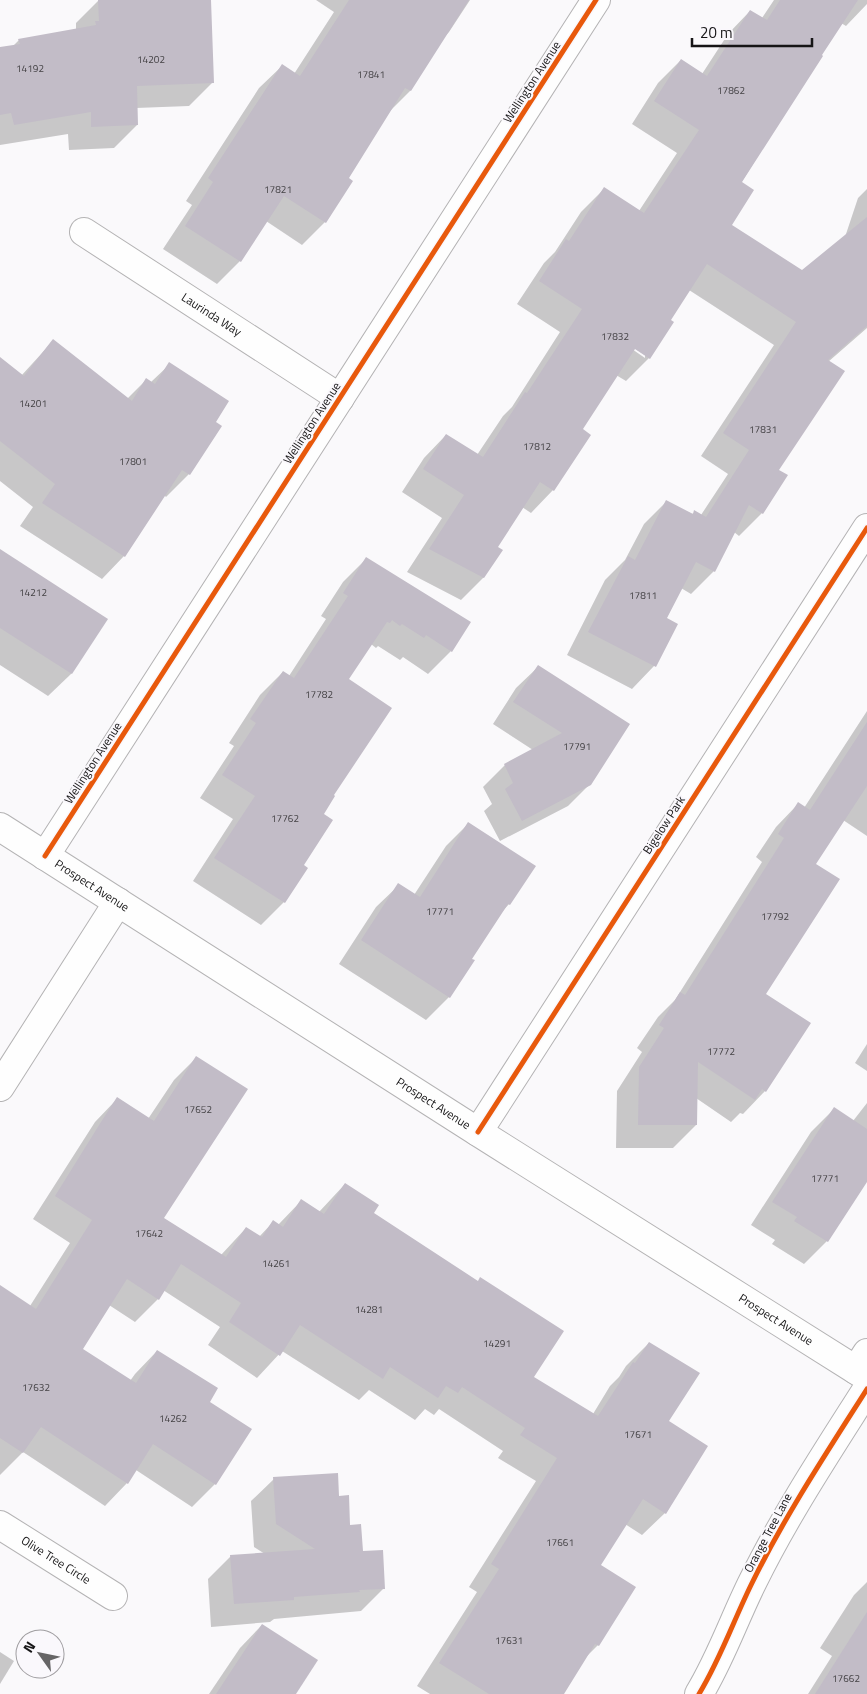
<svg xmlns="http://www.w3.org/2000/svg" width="867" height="1694" viewBox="0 0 867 1694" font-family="'Titillium Web',sans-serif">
<rect width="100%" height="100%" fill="#faf9fb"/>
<g fill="#0003" fill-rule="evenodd">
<polygon points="99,0 209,0 212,83 189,106 136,108 137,125 114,148 69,150 68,134 0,145 0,49 12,47 19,40 76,30 76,23"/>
<polygon points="316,0 470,0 449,32 444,37 410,91 388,113 347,178 351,181 325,222 302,245 266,221 240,261 217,284 163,249 192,205 186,201 259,88 282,66 294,74 334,12"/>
<path d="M 774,0 L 867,0 L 867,4 L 846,26 L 841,23 L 741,183 L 730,226 L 802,272 L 845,237 L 858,198 L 867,189 L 867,328 L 828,362 L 777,470 L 786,476 L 762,513 L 739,536 L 734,532 L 714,571 L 691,594 L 681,588 L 666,619 L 676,624 L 654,666 L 632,689 L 567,655 L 605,580 L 625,560 L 644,524 L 666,502 L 692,514 L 695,512 L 701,515 L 728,474 L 701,456 L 774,345 L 689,290 L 669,320 L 672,322 L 649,358 L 626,381 L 616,375 L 581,430 L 553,490 L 531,513 L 522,507 L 496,547 L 484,577 L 461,600 L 407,572 L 442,518 L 402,492 L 424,458 L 446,435 L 477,455 L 503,416 L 512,407 L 560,332 L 517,304 L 544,263 L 555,252 L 581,212 L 604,189 L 639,211 L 677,153 L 632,124 L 658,83 L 681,60 L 702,74 L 728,34 L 750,11 L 762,18 ZM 630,345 L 645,355 L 645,358 L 629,347 Z"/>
<polygon points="53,341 127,399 146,380 151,382 170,364 189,474 166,497 164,495 124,556 102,579 20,526 33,507 0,481 0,359 21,376"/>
<polygon points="0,551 106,620 71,674 48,696 0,665"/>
<polygon points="366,559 451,651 428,674 403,657 400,660 378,646 376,648 371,644 347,680 332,796 322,814 303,865 284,902 261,925 193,881 233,819 200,798 234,746 229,743 260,695 283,672 289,676 326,619 321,616 343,582"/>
<polygon points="538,667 590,784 568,806 500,841 484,811 492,804 483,787 505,765 533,750 493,724 516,688"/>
<polygon points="867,711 867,836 843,820 814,865 764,995 765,1091 743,1114 740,1113 731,1122 696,1098 696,1125 673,1148 616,1148 617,1091 642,1052 637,1048 658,1017 675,1000 762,862 756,857 776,827 798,804 804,808"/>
<polygon points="469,823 509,904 500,914 471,959 473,961 449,997 426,1020 339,964 376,907 399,885 414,895 446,846"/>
<polygon points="867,1044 867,1071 855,1063"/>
<polygon points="197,1057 163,1218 221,1255 246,1228 259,1237 273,1222 278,1225 301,1201 319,1212 345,1184 532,1377 593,1414 610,1386 619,1377 626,1366 649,1343 668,1422 665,1513 642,1535 625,1524 599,1566 598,1645 584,1659 563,1694 430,1694 417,1686 477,1592 469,1587 536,1481 498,1458 503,1451 439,1409 434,1415 425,1409 415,1420 369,1390 359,1400 282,1351 257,1378 208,1345 220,1327 163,1290 158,1299 135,1322 109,1305 81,1350 130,1381 135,1374 157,1351 208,1402 215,1484 192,1507 136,1470 127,1483 105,1506 23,1452 0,1475 0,1287 30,1306 70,1243 33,1219 95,1122 117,1099 148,1119 174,1080"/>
<polygon points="867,1103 867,1180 827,1241 804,1264 772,1244 775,1240 751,1225 811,1132 834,1109 853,1121"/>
<polygon points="274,1479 338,1497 362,1552 384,1588 361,1611 274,1619 270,1622 211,1627 208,1579 231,1556 265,1554 254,1547 251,1501"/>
<polygon points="867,1582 867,1694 808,1694 832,1656 820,1648 854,1595"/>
<polygon points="262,1625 295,1694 209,1694 240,1648"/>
<polygon points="0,1652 14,1661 0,1684"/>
</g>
<g fill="#c2bcc7">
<polygon points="98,0 211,0 214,83 137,86 138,125 91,127 91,112 14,125 11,113 0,115 0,47 20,44 18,39 96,25 95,21 99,21"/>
<polygon points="349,0 469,0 411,91 405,88 349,178 353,181 326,223 284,196 241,262 185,226 213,182 208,178 282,64 300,76"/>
<polygon points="780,0 858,0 822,55 823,56 742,182 754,190 732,225 802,270 867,217 867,326 828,360 845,371 779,470 788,475 763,514 749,505 715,572 696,562 667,618 678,624 656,667 588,632 628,556 635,560 666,500 693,514 694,510 706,517 749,450 723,433 796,322 707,264 671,320 674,322 650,359 635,349 583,429 591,435 554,491 540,482 498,547 503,550 484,578 429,549 464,495 423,469 446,434 483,457 525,392 527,393 582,309 539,281 566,239 569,241 604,187 644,213 699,130 654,101 681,59 707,76 750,10 767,20"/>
<polygon points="53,339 132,401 146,378 155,384 169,362 229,401 216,422 222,426 190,475 182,470 125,557 42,503 55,484 0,441 0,357 24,376"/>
<polygon points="0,549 108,619 72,674 0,628"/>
<polygon points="366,557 471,622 452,652 426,635 424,638 402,624 400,626 392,620 390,623 387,622 349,679 392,708 334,795 335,796 324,814 333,820 304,865 308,868 285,903 214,858 255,796 222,775 256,723 250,719 283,671 294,678 348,596 343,593"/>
<polygon points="538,665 630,724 591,785 522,821 505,789 513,783 504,764 562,733 513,702"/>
<polygon points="867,722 867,786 816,864 840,879 766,994 811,1023 766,1092 762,1089 755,1100 698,1062 697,1125 638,1125 639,1067 664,1028 659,1025 680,992 685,995 784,838 778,834 798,802 810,810"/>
<polygon points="468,822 536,866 510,905 508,904 472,959 475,960 450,998 361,940 398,883 420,897"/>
<polygon points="196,1056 248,1089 164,1218 226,1257 246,1227 262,1237 273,1220 283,1227 301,1199 324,1214 345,1183 379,1205 374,1213 478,1281 480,1277 564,1331 534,1377 598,1416 633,1362 635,1363 649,1342 700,1373 669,1421 708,1446 666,1514 643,1499 601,1565 636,1587 599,1646 595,1644 564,1694 489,1694 439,1663 499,1569 491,1564 557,1458 520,1435 525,1428 462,1387 458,1393 446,1386 438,1398 390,1367 383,1379 300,1325 280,1356 229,1322 241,1303 181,1264 159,1300 127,1279 83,1349 136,1383 157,1350 218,1388 210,1402 252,1429 216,1485 153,1444 128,1484 41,1427 23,1453 0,1438 0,1285 36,1309 92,1220 55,1196 101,1122 117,1097 154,1121"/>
<polygon points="834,1107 867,1129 867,1182 828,1242 794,1221 797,1217 772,1202"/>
<polygon points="338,1473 339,1496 349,1495 350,1525 361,1524 363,1551 383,1550 385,1589 359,1590 360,1592 294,1597 294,1600 234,1604 230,1555 315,1549 276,1524 273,1477"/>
<polygon points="867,1612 867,1694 815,1694"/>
<polygon points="262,1624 318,1660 296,1694 216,1694"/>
</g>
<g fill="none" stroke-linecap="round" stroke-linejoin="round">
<defs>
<g id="street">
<path id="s1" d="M 84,232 L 340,398"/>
<polyline points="45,856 596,0"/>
<polyline points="0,1087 118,902"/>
<polyline points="478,1132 867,528"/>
<polyline points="856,1370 867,1353"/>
<path id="s2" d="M 0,1525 L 113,1596"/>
<path d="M 699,1694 C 721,1658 734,1619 753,1581 C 786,1514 827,1452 867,1389"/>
</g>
<g id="secondary">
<path id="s3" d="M 0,827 L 478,1132 L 867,1377"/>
</g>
</defs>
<use href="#street" stroke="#b4b3b4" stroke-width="30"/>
<use href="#secondary" stroke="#b4b3b4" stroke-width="30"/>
<use href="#street" stroke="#fefefe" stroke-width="28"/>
<use href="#secondary" stroke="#fefefe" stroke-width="28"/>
<defs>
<g id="cycleway">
<polyline points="45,856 596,0"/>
<polyline points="478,1132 867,528"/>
<path d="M 699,1694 C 721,1658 734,1619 753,1581 C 786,1514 827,1452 867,1389"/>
</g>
</defs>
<use href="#cycleway" stroke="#faf8fc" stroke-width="8"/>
<use href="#cycleway" stroke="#e8590c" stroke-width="5"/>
</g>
<g text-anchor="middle" stroke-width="4" stroke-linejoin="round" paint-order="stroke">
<g font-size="10" fill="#413f42">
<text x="151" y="63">14202</text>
<text x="30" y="72">14192</text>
<text x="371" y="78">17841</text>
<text x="731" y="94">17862</text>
<text x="278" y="193">17821</text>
<text x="615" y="340">17832</text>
<text x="33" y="407">14201</text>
<text x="763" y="433">17831</text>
<text x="537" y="450">17812</text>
<text x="133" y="465">17801</text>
<text x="33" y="596">14212</text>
<text x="643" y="599">17811</text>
<text x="319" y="698">17782</text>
<text x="577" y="750">17791</text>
<text x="285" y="822">17762</text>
<text x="440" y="915">17771</text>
<text x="775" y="920">17792</text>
<text x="721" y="1055">17772</text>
<text x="198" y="1113">17652</text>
<text x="825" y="1182">17771</text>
<text x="149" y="1237">17642</text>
<text x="276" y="1267">14261</text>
<text x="369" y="1313">14281</text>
<text x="497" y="1347">14291</text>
<text x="36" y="1391">17632</text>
<text x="173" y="1422">14262</text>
<text x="638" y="1438">17671</text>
<text x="560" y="1546">17661</text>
<text x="509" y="1644">17631</text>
<text x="846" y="1682">17662</text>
</g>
<g font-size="12" fill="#161516" stroke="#faf8fc">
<text transform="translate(532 82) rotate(-57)" y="4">Wellington Avenue</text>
<text dy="4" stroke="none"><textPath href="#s1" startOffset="152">Laurinda Way</textPath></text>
<text transform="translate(312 423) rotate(-57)" y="4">Wellington Avenue</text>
<text transform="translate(93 763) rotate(-57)" y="4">Wellington Avenue</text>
<text transform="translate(664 825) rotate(-57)" y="4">Bigelow Park</text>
<text dy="4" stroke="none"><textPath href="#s3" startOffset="109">Prospect Avenue</textPath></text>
<text dy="4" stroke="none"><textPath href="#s3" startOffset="514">Prospect Avenue</textPath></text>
<text dy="4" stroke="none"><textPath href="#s3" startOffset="919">Prospect Avenue</textPath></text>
<text transform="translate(768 1533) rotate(-62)" y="4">Orange Tree Lane</text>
<text dy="4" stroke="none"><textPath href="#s2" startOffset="66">Olive Tree Circle</textPath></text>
</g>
</g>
<g transform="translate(40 1654) rotate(303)"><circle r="24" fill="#faf8fc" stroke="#9f9da0"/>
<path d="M0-4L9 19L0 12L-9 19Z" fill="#666566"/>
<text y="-8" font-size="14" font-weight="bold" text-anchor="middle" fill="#161516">N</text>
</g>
<path d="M692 38v8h120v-8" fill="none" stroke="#161516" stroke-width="2.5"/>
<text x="700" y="38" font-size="15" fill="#161516" stroke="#faf8fc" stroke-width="4" paint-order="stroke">20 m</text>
</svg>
